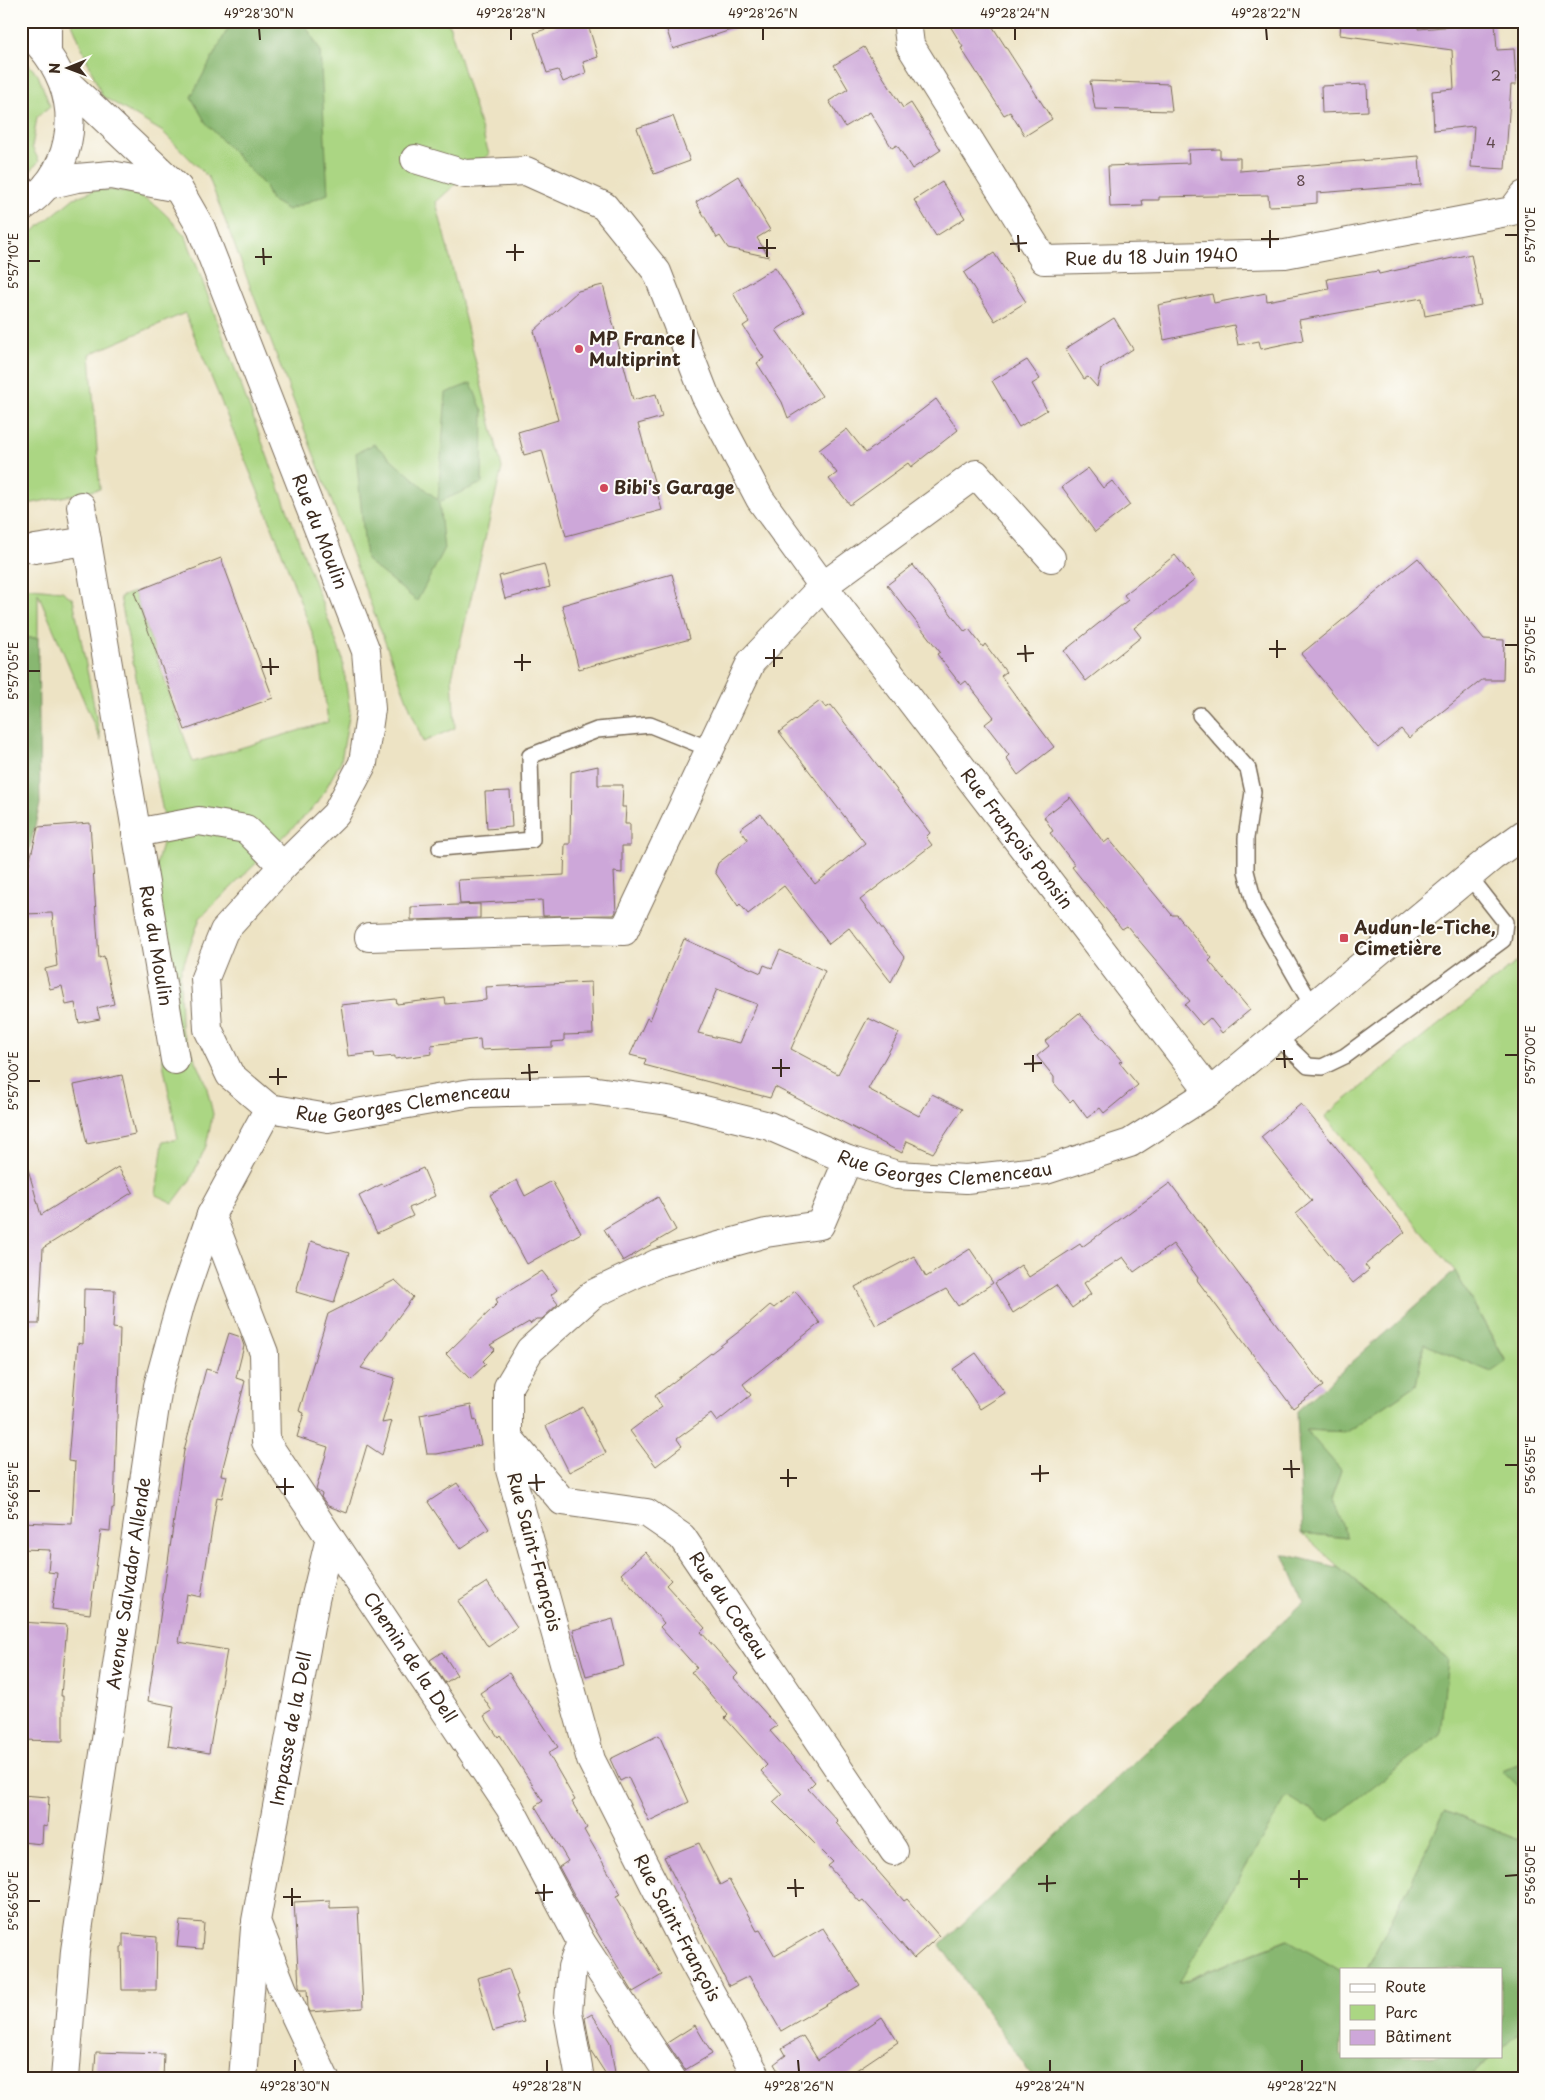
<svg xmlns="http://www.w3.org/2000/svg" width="1545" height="2100" viewBox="0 0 1545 2100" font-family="'Playpen Sans',sans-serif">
<rect width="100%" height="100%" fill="#fdfcf7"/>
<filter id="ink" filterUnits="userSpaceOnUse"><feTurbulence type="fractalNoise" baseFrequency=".02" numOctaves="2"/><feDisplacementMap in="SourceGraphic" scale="10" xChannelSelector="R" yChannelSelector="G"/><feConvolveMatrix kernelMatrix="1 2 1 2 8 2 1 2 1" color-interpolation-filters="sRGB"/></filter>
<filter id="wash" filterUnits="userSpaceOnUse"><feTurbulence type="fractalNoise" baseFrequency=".0096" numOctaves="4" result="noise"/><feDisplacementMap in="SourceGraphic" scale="20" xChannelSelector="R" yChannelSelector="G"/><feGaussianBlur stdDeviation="1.12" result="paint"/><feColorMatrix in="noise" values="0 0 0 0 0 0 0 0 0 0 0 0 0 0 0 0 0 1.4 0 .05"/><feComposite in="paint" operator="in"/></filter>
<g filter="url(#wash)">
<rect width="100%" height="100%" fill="#ede3c4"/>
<g fill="#abd683" stroke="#738050">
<polygon points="71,21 448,21 489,154 436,202 502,468 452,677 455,728 423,742 209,178 163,132 102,96"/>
<polygon points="21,56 38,75 50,106 37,117 32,147 39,161 21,182"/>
<path d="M 95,190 C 143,189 156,202 186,237 L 342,657 L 350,711 L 341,761 L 318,803 L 200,918 L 180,974 L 181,1029 L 205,1080 L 213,1114 L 206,1146 L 191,1179 L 173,1203 L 156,1195 L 163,1142 L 178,1139 L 163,1063 L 154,875 L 166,827 L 120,597 L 134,592 L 193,762 L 328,722 L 319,651 L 270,521 L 185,313 L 90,354 L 100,489 L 28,504 L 21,512 L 21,241 L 74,198 Z"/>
<polygon points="21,587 62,591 73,599 101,741 38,593 38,638 23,638 21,694"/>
<polygon points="1524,956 1524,1762 1502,1770 1524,1792 1524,1842 1445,1811 1367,1969 1341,1969 1341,1971 1287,1940 1178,1983 1287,1795 1448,1659 1340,1568 1302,1533 1347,1538 1331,1499 1341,1470 1305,1430 1347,1432 1416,1385 1424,1343 1490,1371 1506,1361 1455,1271 1325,1116"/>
<polygon points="1524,2027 1524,2079 1468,2079 1492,2056 1501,2056 1501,2048"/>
</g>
<g fill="#88b771" stroke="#627048">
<polygon points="232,21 303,21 320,50 328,194 288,210 271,200 264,185 206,123 191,97"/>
<polygon points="471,383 483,412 482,483 439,502 444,550 417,601 366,560 356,453 374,444 438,500 446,393"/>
<polygon points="23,638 38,638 40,804 21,886"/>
<polygon points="21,973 25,973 25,1049 21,1062"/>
<polygon points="1455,1271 1506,1362 1491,1372 1424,1344 1416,1385 1347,1432 1306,1430 1341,1470 1331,1499 1348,1538 1302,1533 1297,1411"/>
<polygon points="1283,1554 1340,1568 1448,1659 1440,1735 1329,1821 1287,1796 1179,1983 1288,1940 1341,1971 1341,2056 1492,2056 1468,2079 1034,2079 940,1945 1304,1602"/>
<polygon points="1524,1762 1524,1792 1502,1770"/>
<polygon points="1445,1811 1524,1842 1524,2027 1501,2048 1501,1969 1367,1969"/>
</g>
<g id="blocks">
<g fill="#cda7d9" fill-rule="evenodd">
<polygon points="570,21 587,21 598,57 583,62 586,73 563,82 558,70 547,73 534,33"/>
<polygon points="664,21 743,21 743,26 673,49"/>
<polygon points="947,21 989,21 1052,119 1025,136 1010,112 1004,115 961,48 963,47"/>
<polygon points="1341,21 1419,21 1418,29 1495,23 1497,50 1514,49 1515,64 1516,85 1511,85 1505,169 1471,167 1474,126 1434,130 1432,91 1454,89 1452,50 1340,35"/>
<polygon points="864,47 903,108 911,103 941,150 912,169 897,145 892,148 870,112 845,127 829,101 848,89 834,65"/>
<polygon points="1090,81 1169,84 1172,111 1095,109"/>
<polygon points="1367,84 1368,111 1322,113 1321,86"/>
<polygon points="673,116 690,161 654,174 637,128"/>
<polygon points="1220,149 1220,158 1240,158 1240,171 1419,156 1421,185 1317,193 1317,203 1297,205 1269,206 1268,195 1159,197 1159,200 1142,200 1143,206 1110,207 1108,166 1189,163 1188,150"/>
<polygon points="738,176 770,230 757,238 769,257 728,248 720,236 717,238 696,202"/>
<polygon points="942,182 965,218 936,236 914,200"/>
<polygon points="994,253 1026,302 995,321 964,273"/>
<polygon points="1471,254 1481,305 1425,316 1422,298 1299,320 1303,340 1261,349 1259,341 1238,345 1234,325 1164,340 1158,305 1212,294 1214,303 1266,293 1267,301 1329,289 1327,279 1378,271 1379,274"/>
<polygon points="775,267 804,312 776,330 822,396 788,418 782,402 757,363 764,358 743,326 749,322 733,293"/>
<polygon points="603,285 633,400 656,394 662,417 638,424 662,510 566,536 542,450 524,455 518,432 558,420 534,331 578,291"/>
<polygon points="1114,318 1133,349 1101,369 1097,387 1088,377 1084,379 1065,349"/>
<polygon points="1027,360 1040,379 1032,384 1047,410 1019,427 992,381"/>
<polygon points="936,399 958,430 911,467 908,463 850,505 829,479 837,473 819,450 847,429 866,453"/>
<polygon points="1088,468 1103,488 1112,481 1130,505 1095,532 1062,487"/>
<polygon points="1175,555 1195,580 1134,628 1141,637 1086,681 1064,651 1128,600 1124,595"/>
<polygon points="221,558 273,698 185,730 134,592"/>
<polygon points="1418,558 1484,639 1504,640 1503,680 1482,680 1409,738 1401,729 1378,748 1301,654"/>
<polygon points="544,564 550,587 505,599 499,576"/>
<polygon points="913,565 965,632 969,629 983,647 985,644 1006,672 1001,676 1054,747 1018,775 1006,758 1009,755 985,724 994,717 966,681 961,685 937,654 940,652 887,585"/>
<polygon points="672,574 690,639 579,669 562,605"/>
<polygon points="820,701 826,708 831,705 930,833 926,837 932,845 860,900 904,957 891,982 849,928 829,944 784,886 748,914 740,904 738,906 715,872 718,863 748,840 740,829 761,814 815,884 865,843 779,732"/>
<polygon points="598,766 598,785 623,785 622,807 626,807 625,824 630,824 630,846 622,846 622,873 614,872 616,912 614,915 543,916 542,900 460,904 458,880 564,875 565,844 570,844 571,772"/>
<polygon points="510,791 512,827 487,829 485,792"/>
<polygon points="1070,797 1104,843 1109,839 1172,915 1177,915 1212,958 1209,961 1250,1010 1222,1033 1210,1018 1202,1025 1185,1005 1190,1001 1127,926 1122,929 1072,867 1075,865 1050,833 1053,831 1044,817"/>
<polygon points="90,823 99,958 104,956 114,1004 97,1008 100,1019 79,1023 75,1003 66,1005 62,986 50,989 45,969 57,966 52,913 24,914 27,872 38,827"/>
<polygon points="480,904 480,918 411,920 411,907"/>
<path d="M 684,939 L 761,973 L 764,965 L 772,968 L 780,950 L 825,971 L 791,1049 L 838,1074 L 868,1018 L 899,1033 L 868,1089 L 919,1116 L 932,1094 L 962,1109 L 933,1153 L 907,1141 L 902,1153 L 775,1087 L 770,1098 L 644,1065 L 646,1059 L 630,1055 L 647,1018 L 650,1020 ZM 717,989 L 757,1004 L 740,1043 L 698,1033 Z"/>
<polygon points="591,982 593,1034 564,1035 564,1041 552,1042 552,1047 481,1050 480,1039 431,1045 432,1054 395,1059 395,1056 375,1058 374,1053 348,1056 341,1005 396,999 397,1004 445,998 446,1004 486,1000 485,987"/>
<polygon points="1079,1013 1122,1061 1119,1062 1138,1085 1104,1113 1100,1108 1087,1118 1073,1099 1070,1102 1054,1083 1054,1077 1037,1056 1049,1046 1045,1041"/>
<polygon points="122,1075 135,1134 87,1144 74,1085"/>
<polygon points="1301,1104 1405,1232 1365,1265 1369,1270 1353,1283 1296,1214 1312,1201 1261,1137"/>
<polygon points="118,1167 133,1192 43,1248 39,1324 21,1324 21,1170 28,1169 41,1215"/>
<polygon points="423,1168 435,1196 409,1208 413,1216 377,1233 359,1196 382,1184 383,1186"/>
<polygon points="517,1180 525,1196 552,1181 581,1233 527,1264 490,1195"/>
<polygon points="1170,1183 1323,1386 1293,1408 1197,1280 1198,1278 1173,1244 1134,1272 1123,1257 1084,1283 1091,1294 1072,1308 1056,1285 1013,1313 995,1283 1021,1265 1029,1277 1080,1244 1082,1247"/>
<polygon points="658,1197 676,1230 623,1261 604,1229"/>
<polygon points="311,1241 349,1253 334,1303 296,1292"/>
<polygon points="970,1249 993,1283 958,1306 946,1289 876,1326 855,1287 914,1256 926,1277"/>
<polygon points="542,1271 557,1290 551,1295 558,1304 542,1319 536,1319 530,1324 529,1322 490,1345 495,1349 483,1361 486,1364 470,1379 446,1354 498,1303 496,1299"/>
<polygon points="395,1280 413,1297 361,1368 395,1378 382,1423 392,1421 382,1455 367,1445 347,1513 328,1506 321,1497 322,1494 316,1490 328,1447 297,1437 304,1413 299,1411 328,1314"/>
<polygon points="84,1289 115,1290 113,1328 120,1329 114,1509 112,1508 110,1531 101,1530 90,1614 52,1609 57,1573 48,1572 50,1550 21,1549 21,1522 72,1524 75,1462 68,1461 78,1343 83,1344"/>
<polygon points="795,1291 820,1323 743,1384 751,1395 717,1422 711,1414 677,1439 682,1446 656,1466 630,1431 662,1407 655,1396 741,1330 770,1305 774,1308"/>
<polygon points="229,1333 241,1337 244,1346 236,1378 245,1381 221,1475 227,1476 222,1498 217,1497 201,1597 187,1594 179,1642 227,1650 209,1753 168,1746 174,1706 148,1701 184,1450 206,1369 217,1372"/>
<polygon points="976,1353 1005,1393 980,1409 953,1369"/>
<polygon points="471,1405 474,1421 476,1420 481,1445 437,1454 427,1454 420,1415"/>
<polygon points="583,1407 606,1453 569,1472 546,1426"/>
<polygon points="457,1483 489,1529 460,1549 428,1502"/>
<polygon points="645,1552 671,1580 666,1585 705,1628 701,1632 738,1674 734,1678 777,1726 770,1731 815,1782 808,1789 838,1821 836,1823 904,1901 907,1899 939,1936 914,1958 863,1900 860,1902 828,1866 833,1862 773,1802 782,1794 761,1771 767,1765 725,1718 728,1715 691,1672 697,1668 660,1627 664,1623 621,1574"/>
<polygon points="487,1582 517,1627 488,1647 458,1601"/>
<polygon points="613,1619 624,1666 586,1676 573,1630"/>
<polygon points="21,1622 67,1625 61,1696 63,1696 63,1741 22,1740 24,1669 21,1669"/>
<polygon points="442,1652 457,1675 445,1683 430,1660"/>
<polygon points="509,1673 558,1747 548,1753 575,1800 572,1802 587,1828 584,1830 621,1894 616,1896 662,1975 633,1992 586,1914 585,1915 559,1867 568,1861 535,1806 543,1801 500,1735 498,1737 484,1716 492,1711 480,1693"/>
<polygon points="659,1735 689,1802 649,1821 628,1777 620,1781 610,1759"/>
<polygon points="21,1795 49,1797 47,1827 43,1826 42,1844 21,1842"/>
<polygon points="699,1843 720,1885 729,1880 757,1931 760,1930 775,1956 823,1928 860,1985 781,2031 749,1976 729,1986 664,1857"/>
<polygon points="330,1900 330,1908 358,1907 363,2008 310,2012 308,2007 307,1989 300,1989 299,1986 294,1902"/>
<polygon points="180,1921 204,1923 202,1949 177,1947"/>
<polygon points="123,1934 157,1937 156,1990 122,1990 121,1947 123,1947"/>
<polygon points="509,1969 518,1995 516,1996 524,2022 493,2031 477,1978"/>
<polygon points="592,2014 610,2042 616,2079 609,2079 591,2051 585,2018"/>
<polygon points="882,2017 898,2042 843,2079 783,2079 774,2064 786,2055 782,2048 803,2036 818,2060"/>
<polygon points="695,2025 712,2054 685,2070 667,2043"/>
<polygon points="96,2052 164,2054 163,2079 94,2079"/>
</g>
</g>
</g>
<g filter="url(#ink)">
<use href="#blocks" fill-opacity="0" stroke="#796b58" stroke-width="1"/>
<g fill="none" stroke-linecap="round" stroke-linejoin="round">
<defs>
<g id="lane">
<polyline points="1200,715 1248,769 1253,792 1246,838 1246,871 1255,906 1313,1007"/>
<polyline points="440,848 532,840 530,756 597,730 650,725 710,749"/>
<polyline points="1278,1037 1308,1066 1322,1067 1345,1056 1503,940 1505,922 1469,876"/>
</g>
<g id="street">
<polyline points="47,21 47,53"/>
<path id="s1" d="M 907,21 L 910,45 L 1044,260 L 1285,254 L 1512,211 L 1524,195"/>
<path id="s2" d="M 415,159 L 465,174 L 526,171 L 604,206 L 657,272 L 705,395 L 760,499 L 823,586 L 1210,1092"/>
<path id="s3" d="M 81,506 L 175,1060"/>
<polyline points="35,549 87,541"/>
<polyline points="136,833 199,821 246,829 283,866"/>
<polyline points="369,937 584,930 624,931 751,662 823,586 976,474 1051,558"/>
<path id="s4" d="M 211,1215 L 264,1353 L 266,1442 L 510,1808 L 581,1942 L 672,2079"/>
<path id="s5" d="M 508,1437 L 562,1501 L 647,1513 L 682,1537 L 894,1851"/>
<polyline points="243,2079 255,1928"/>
<path id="s6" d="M 325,2079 L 283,1990 L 256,1921 L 315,1600 L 330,1538"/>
<polyline points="580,2079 568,2012 572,1967 581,1942"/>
<polyline points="758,2079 692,1959 591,1760 510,1470 508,1437 508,1387 530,1350 593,1294 658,1263 766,1233 820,1225 848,1160"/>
</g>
<g id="secondary">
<path id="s7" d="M 62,78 L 178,188 L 201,228 L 366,651 L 371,709 L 363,763 L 336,814 L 283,866 L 224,931 L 205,978 L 208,1029 L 230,1075 L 269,1108"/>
<polyline points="47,185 77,178 111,175 178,188"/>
<path id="s8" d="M 269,1108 L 328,1118 L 471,1093 L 590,1090 L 668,1101 L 769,1126 L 848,1160 L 897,1175 L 966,1179 L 1046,1170 L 1130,1143 L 1210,1092 L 1492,857 L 1524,834"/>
<path id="s9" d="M 65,2079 L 75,1951 L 158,1386 L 181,1302 L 211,1215 L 269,1108"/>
</g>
<path id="primary" d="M 21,30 C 34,37 46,51 53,63 C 83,113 72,175 21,208"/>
</defs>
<use href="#lane" stroke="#796b58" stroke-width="18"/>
<use href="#street" stroke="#796b58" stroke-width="30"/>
<use href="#secondary" stroke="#796b58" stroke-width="30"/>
<use href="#primary" stroke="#796b58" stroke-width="30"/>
<use href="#lane" stroke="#fff" stroke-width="15"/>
<use href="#street" stroke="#fff" stroke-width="28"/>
<use href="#secondary" stroke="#fff" stroke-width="28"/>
<use href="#primary" stroke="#fff" stroke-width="28"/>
</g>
</g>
<path fill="none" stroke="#3b2a1e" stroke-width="2" d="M 259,28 L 260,40M 511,28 L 511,40M 763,28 L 763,40M 1015,28 L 1015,40M 1266,28 L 1267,40M 1270,230 L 1270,248M 1018,235 L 1019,252M 1505,235 L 1518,235M 767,239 L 767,257M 1261,239 L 1279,239M 515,244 L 515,261M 1010,244 L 1027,243M 263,248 L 264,265M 758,248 L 776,248M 506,252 L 524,252M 255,257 L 272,257M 28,261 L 40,261M 1277,640 L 1277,658M 1025,645 L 1026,662M 1505,645 L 1518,645M 774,649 L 774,667M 1269,649 L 1286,649M 522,654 L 522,671M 1017,654 L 1034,653M 270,658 L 271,675M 765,658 L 783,658M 514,662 L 531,662M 262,667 L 279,667M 28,671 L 40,671M 1284,1050 L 1285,1068M 1033,1055 L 1033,1072M 1505,1055 L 1518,1055M 781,1059 L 781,1077M 1276,1059 L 1293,1059M 529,1064 L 530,1081M 1024,1064 L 1042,1063M 278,1068 L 278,1085M 772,1068 L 790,1068M 521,1073 L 538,1072M 269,1077 L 287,1077M 28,1081 L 40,1081M 1291,1460 L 1292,1478M 1040,1465 L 1040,1482M 1505,1465 L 1518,1465M 788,1469 L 788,1487M 1283,1469 L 1300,1469M 536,1474 L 537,1491M 1031,1474 L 1049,1473M 285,1478 L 285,1495M 780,1478 L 797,1478M 528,1483 L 545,1482M 276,1487 L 294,1487M 28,1491 L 40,1491M 1299,1870 L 1299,1888M 1047,1875 L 1047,1892M 1505,1876 L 1518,1875M 795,1879 L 796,1897M 1290,1879 L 1308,1879M 544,1884 L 544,1901M 1038,1884 L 1056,1883M 292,1888 L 292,1906M 787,1888 L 804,1888M 535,1893 L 553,1892M 283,1897 L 301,1897M 28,1901 L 40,1901M 295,2060 L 295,2072M 547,2060 L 547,2072M 798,2060 L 799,2072M 1050,2060 L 1050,2072M 1302,2060 L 1302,2072"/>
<g fill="#d1495b" stroke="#fdfcf7" stroke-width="2">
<circle cx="579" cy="349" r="5"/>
<circle cx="604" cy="488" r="5"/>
<rect x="1339" y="933" width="10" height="10" rx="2.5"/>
</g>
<g text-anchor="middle" stroke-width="4" stroke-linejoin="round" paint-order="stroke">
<g font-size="15" fill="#60494d">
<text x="1496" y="81">2</text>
<text x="1491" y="148">4</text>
<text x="1301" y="186">8</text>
</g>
<g font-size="18" fill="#3b2a1e" stroke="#fdfcf7">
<text dy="6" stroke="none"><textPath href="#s1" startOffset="385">Rue du 18 Juin 1940</textPath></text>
<text dy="6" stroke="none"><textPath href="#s7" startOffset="532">Rue du Moulin</textPath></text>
<text dy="6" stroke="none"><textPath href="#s2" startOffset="959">Rue François Ponsin</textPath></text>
<text dy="6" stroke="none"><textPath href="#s3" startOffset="446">Rue du Moulin</textPath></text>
<text dy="6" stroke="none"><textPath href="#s8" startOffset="136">Rue Georges Clemenceau</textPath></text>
<text dy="6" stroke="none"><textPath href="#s8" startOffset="691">Rue Georges Clemenceau</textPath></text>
<text transform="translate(534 1552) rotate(75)" y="6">Rue Saint-François</text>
<text dy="6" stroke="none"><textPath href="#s9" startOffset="500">Avenue Salvador Allende</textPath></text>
<text dy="6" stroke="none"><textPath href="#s5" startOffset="295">Rue du Coteau</textPath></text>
<text dy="6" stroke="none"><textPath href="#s4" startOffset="496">Chemin de la Dell</textPath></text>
<text dy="6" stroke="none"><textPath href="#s6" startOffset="368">Impasse de la Dell</textPath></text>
<text transform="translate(677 1928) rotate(62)" y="6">Rue Saint-François</text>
</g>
<g font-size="18" font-weight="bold" fill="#3b2a1e" stroke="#fdfcf7" text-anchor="start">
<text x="589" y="345">MP France |<tspan x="589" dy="21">Multiprint</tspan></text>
<text x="614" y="494">Bibi's Garage</text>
<text x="1354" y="934">Audun-le-Tiche,<tspan x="1354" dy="21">Cimetière</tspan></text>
</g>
</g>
<rect width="1545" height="2100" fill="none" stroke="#fdfcf7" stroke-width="55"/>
<rect x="1340" y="1968" width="162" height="90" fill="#fdfcf7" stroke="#afa8a0"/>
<rect x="1350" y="1984" width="25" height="8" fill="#ffffff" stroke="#afa8a0"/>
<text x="1385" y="1992" font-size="15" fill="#3b2a1e">Route</text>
<rect x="1350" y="2005" width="25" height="15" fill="#abd683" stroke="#afa8a0"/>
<text x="1385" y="2018" font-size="15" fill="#3b2a1e">Parc</text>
<rect x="1350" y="2030" width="25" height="15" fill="#cda7d9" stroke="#afa8a0"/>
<text x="1385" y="2042" font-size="15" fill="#3b2a1e">Bâtiment</text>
<g transform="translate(68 68) rotate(269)" stroke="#fdfcf7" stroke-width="4" paint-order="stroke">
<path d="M0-4L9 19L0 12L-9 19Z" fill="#3b2a1e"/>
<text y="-8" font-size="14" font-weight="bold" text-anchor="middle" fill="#3b2a1e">N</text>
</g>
<rect x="28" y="28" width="1490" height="2044" fill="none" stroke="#3b2a1e" stroke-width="2"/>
<g font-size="12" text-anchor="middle" fill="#3b2a1e">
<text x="259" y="18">49°28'30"N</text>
<text x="511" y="18">49°28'28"N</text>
<text x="763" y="18">49°28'26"N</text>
<text x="1015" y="18">49°28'24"N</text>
<text x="1266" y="18">49°28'22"N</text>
<text transform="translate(1531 235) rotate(-90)" y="4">5°57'10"E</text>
<text transform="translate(14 261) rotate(-90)" y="4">5°57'10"E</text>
<text transform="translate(1531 645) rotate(-90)" y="4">5°57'05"E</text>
<text transform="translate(14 671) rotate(-90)" y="4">5°57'05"E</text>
<text transform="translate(1531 1055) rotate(-90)" y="4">5°57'00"E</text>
<text transform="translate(14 1081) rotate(-90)" y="4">5°57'00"E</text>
<text transform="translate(1531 1465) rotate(-90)" y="4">5°56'55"E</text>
<text transform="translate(14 1491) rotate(-90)" y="4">5°56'55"E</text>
<text transform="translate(1531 1875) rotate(-90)" y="4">5°56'50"E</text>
<text transform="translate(14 1901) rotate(-90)" y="4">5°56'50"E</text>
<text x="295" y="2091">49°28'30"N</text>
<text x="547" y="2091">49°28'28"N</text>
<text x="799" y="2091">49°28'26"N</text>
<text x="1050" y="2091">49°28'24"N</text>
<text x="1302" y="2091">49°28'22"N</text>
</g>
</svg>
